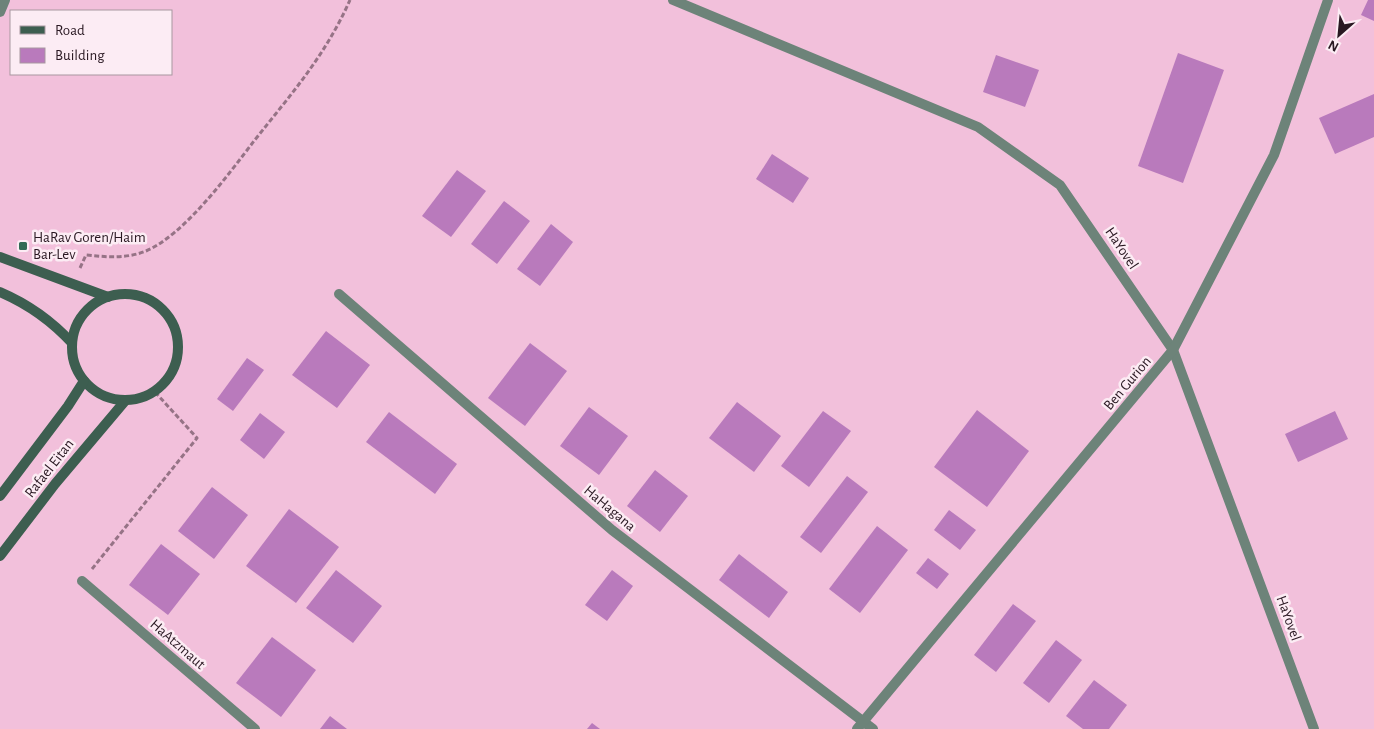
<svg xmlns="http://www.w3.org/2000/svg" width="1374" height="729" viewBox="0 0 1374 729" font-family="'Alegreya Sans',sans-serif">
<rect width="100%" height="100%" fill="#f2c0db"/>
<g fill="#b97abc">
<polygon points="1368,0 1374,0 1374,21 1361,15"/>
<polygon points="1178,53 1224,70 1183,183 1138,166"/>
<polygon points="996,55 1039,70 1025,107 983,92"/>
<polygon points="1374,94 1374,137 1335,154 1319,118"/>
<polygon points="772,154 809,178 793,203 756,179"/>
<polygon points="457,170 486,191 451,237 422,216"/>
<polygon points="504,201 530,221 497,264 471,244"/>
<polygon points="551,224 573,242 540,286 517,269"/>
<polygon points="326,331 370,365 337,408 292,375"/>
<polygon points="530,343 567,371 525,426 488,398"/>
<polygon points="247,358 264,370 233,411 217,399"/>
<polygon points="737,402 781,436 754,472 709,438"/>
<polygon points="589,407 628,436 599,475 560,446"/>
<polygon points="977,410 1029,451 987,507 934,467"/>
<polygon points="823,411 851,431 809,487 781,466"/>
<polygon points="1335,411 1348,439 1298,462 1285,434"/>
<polygon points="389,412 457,464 435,494 366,442"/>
<polygon points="260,413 285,432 264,459 240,440"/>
<polygon points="655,470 688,496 660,532 627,506"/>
<polygon points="847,476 868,492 821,553 800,537"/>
<polygon points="212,487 248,515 214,559 178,531"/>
<polygon points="289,509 339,547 296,603 246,566"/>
<polygon points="949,510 976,530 960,550 934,530"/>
<polygon points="877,526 908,550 860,613 829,589"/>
<polygon points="161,544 200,574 168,615 129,585"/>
<polygon points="739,554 788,592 769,618 719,580"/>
<polygon points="928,558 949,574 937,589 916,573"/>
<polygon points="336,570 382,606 353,643 306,608"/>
<polygon points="612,570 633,586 607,621 585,605"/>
<polygon points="1013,604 1036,621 996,672 974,655"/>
<polygon points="272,637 316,670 281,717 236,683"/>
<polygon points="1056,640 1082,660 1049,703 1023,683"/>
<polygon points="1094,680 1127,705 1109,729 1083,729 1066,716"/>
<polygon points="330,716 347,729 320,729"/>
<polygon points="592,723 600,729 587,729"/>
</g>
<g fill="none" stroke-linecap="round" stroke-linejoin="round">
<g stroke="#967386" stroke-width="3" stroke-dasharray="5 2.5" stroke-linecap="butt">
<path d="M 80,268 L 86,255 C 107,257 126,259 146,251 C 185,234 228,175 254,141 C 292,93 325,56 350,0"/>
<polyline points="92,569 197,438 155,392"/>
</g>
<g stroke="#6d8379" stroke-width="10">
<polyline points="673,0 978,127 1060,185 1173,350 1314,729"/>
<polyline points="0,12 5,0"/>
<polyline points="339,294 612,530 873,729"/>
<polyline points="82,581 255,729"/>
<polyline points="857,729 1173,350 1274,155 1328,0"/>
</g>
<g stroke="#3d5e50" stroke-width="10">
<polyline points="0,257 108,297"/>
<path d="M 0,292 C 28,304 51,320 72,343"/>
<circle cx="125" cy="347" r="53"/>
<polyline points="0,496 68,406 84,381"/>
<polyline points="0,556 55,484 125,401"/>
</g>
</g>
<rect fill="#316a54" stroke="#fcecf4" stroke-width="2" x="18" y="241" width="10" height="10" rx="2.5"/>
<g text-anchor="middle" stroke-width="5" stroke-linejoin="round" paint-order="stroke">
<g font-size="15" fill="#291822" stroke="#fcecf4" text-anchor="start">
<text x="33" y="242">HaRav Goren/Haim<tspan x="33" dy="17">Bar-Lev</tspan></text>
</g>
<g font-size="15" fill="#291822" stroke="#fcecf4">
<text transform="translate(1122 248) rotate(56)" y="5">HaYovel</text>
<text transform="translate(1127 383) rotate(-50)" y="5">Ben Gurion</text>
<text transform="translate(49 468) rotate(-52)" y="5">Rafael Eitan</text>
<text transform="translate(610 508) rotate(40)" y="5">HaHagana</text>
<text transform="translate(1289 618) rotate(70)" y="5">HaYovel</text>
<text transform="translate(178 644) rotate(41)" y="5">HaAtzmaut</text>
</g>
</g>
<rect x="10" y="10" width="162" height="65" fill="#fcecf4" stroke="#a897a0"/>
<rect x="20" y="26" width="25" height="8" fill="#3d5e50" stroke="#a897a0"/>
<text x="55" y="35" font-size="15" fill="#291822">Road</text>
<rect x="20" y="48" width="25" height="15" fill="#b97abc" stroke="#a897a0"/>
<text x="55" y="60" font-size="15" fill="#291822">Building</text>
<g transform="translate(1339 35) rotate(207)" stroke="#fcecf4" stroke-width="4" paint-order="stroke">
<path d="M0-4L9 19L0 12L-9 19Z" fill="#291822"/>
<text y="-8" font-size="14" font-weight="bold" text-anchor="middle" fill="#291822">N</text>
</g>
</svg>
